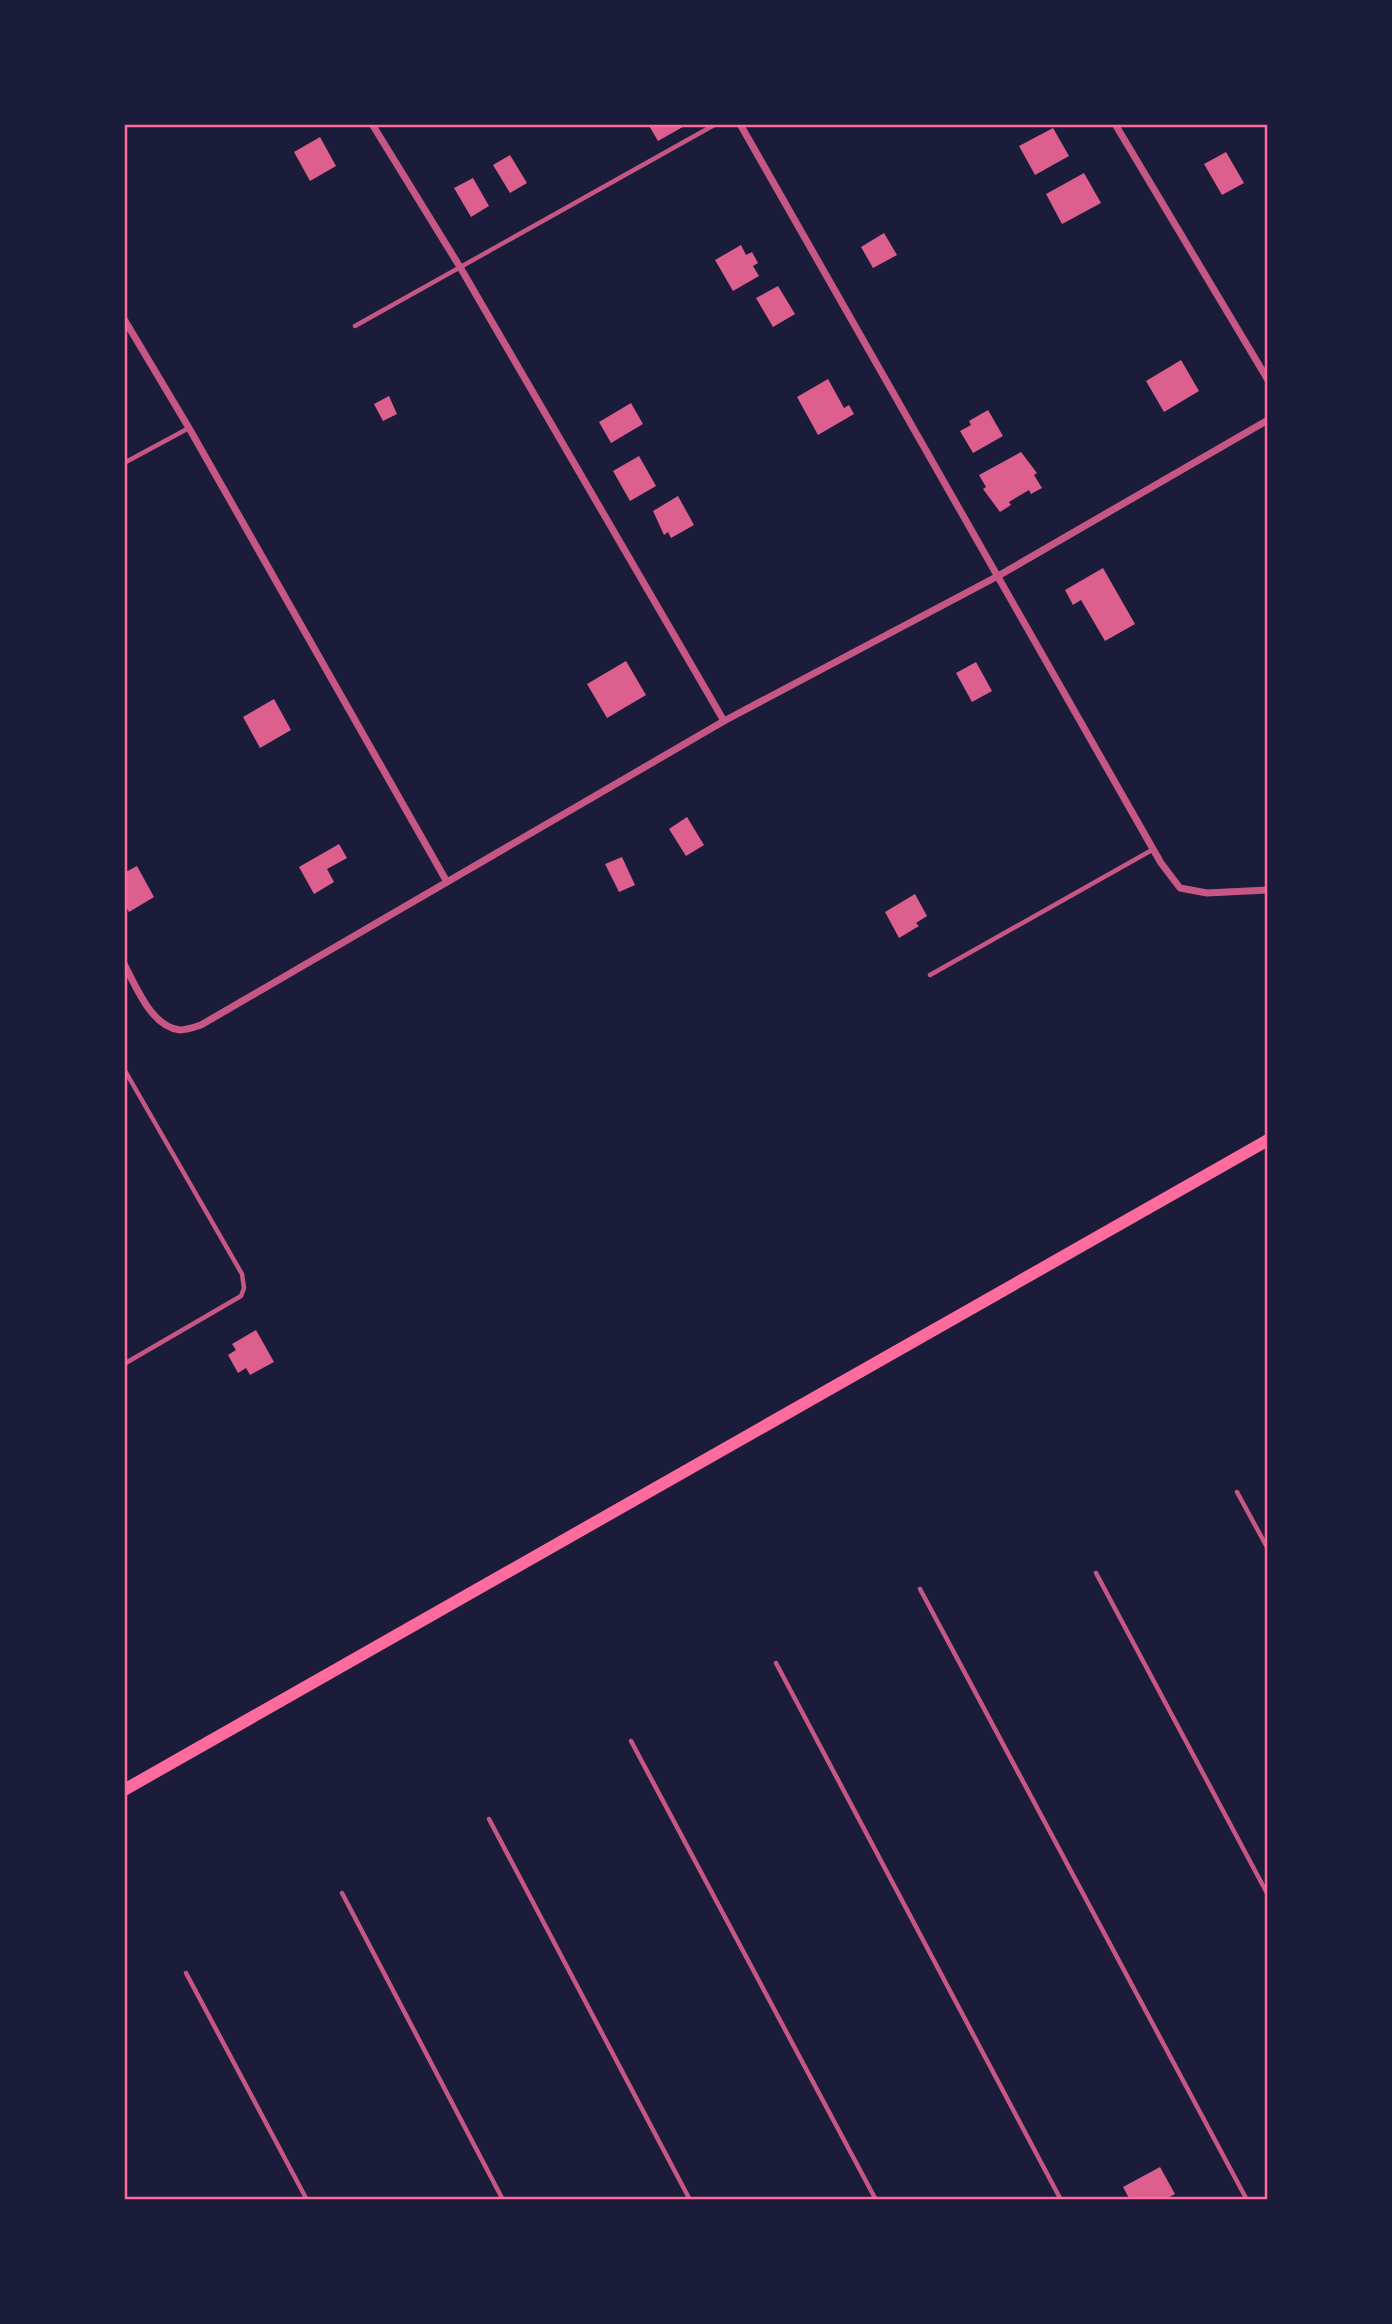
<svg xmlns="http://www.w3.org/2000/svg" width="1392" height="2324" viewBox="0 0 1392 2324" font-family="'Fira Sans',sans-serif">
<rect width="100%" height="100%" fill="#1b1b3a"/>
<g fill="#dd5f8e">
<polygon points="648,124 688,124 658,141"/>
<polygon points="1053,128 1069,156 1035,175 1019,146"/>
<polygon points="320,137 336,166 310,181 294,152"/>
<polygon points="1226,152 1244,183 1222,195 1204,164"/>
<polygon points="510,155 527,183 510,193 493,165"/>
<polygon points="1084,173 1101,203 1062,224 1046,194"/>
<polygon points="473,178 489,206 471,217 454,188"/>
<polygon points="884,233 897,255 873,268 861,247"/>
<polygon points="741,245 746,255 752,252 758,263 753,266 759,276 733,291 715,260"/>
<polygon points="778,286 795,314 773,327 756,298"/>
<polygon points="1181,360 1199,391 1164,412 1146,381"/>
<polygon points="828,379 844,408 849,405 854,414 818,435 797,397"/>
<polygon points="389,396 397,414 383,421 374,404"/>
<polygon points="631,403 643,424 611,443 599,422"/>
<polygon points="988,410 1003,436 973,453 960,431 971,425 969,421"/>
<polygon points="1021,452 1037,473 1034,475 1042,488 1031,494 1029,490 1009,502 1011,505 1000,512 983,489 986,487 979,475"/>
<polygon points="639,456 656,486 630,501 613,471"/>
<polygon points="678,496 694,525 671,538 668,532 664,535 653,511"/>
<polygon points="1103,568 1135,624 1105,641 1081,600 1073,605 1065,590"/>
<polygon points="626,661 646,695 607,718 587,684"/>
<polygon points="976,662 992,691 972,702 956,673"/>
<polygon points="274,699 291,730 260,748 243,717"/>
<polygon points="687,817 704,845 686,856 669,829"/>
<polygon points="339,844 347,858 327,869 334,882 314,894 299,867"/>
<polygon points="622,857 635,885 619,892 605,864"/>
<polygon points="137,866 154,897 129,912 124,903 124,873"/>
<polygon points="915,894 927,916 916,923 919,926 899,938 885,912"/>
<polygon points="256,1330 274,1362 250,1375 246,1368 238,1373 228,1355 236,1350 232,1344"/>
<polygon points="1160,2167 1175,2194 1164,2200 1130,2200 1123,2187"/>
</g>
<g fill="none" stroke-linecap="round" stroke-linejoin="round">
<g stroke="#c65784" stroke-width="4.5">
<polyline points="355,326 716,124"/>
<polyline points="124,463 189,428"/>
<polyline points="930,975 1152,850"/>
<polyline points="124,1069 242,1274 244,1288 241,1296 124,1364"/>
<polyline points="1237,1492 1268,1549"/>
<polyline points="1096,1573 1268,1895"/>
<polyline points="920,1589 1247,2200"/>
<polyline points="776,1663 1061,2200"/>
<polyline points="631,1741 876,2200"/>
<polyline points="489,1819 690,2200"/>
<polyline points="342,1893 503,2200"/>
<polyline points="186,1973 307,2200"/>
</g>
<g stroke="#c65784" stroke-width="7">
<polyline points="372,124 460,267 724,721"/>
<polyline points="740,124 1161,863 1180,888 1207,893 1268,890"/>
<polyline points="1115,124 1268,380"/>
<polyline points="124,319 189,428 447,882"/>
<path d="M 124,964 C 136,986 151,1027 180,1030 C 186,1030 195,1027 201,1025 L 724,721 L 998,576 L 1268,420"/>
</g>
<polyline stroke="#ff6b9d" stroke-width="12" points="124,1790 1268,1140"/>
</g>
<rect width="1392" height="2324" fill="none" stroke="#1b1b3a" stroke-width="252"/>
<rect x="126" y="126" width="1140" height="2072" fill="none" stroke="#ff6b9d" stroke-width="2.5"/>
</svg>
